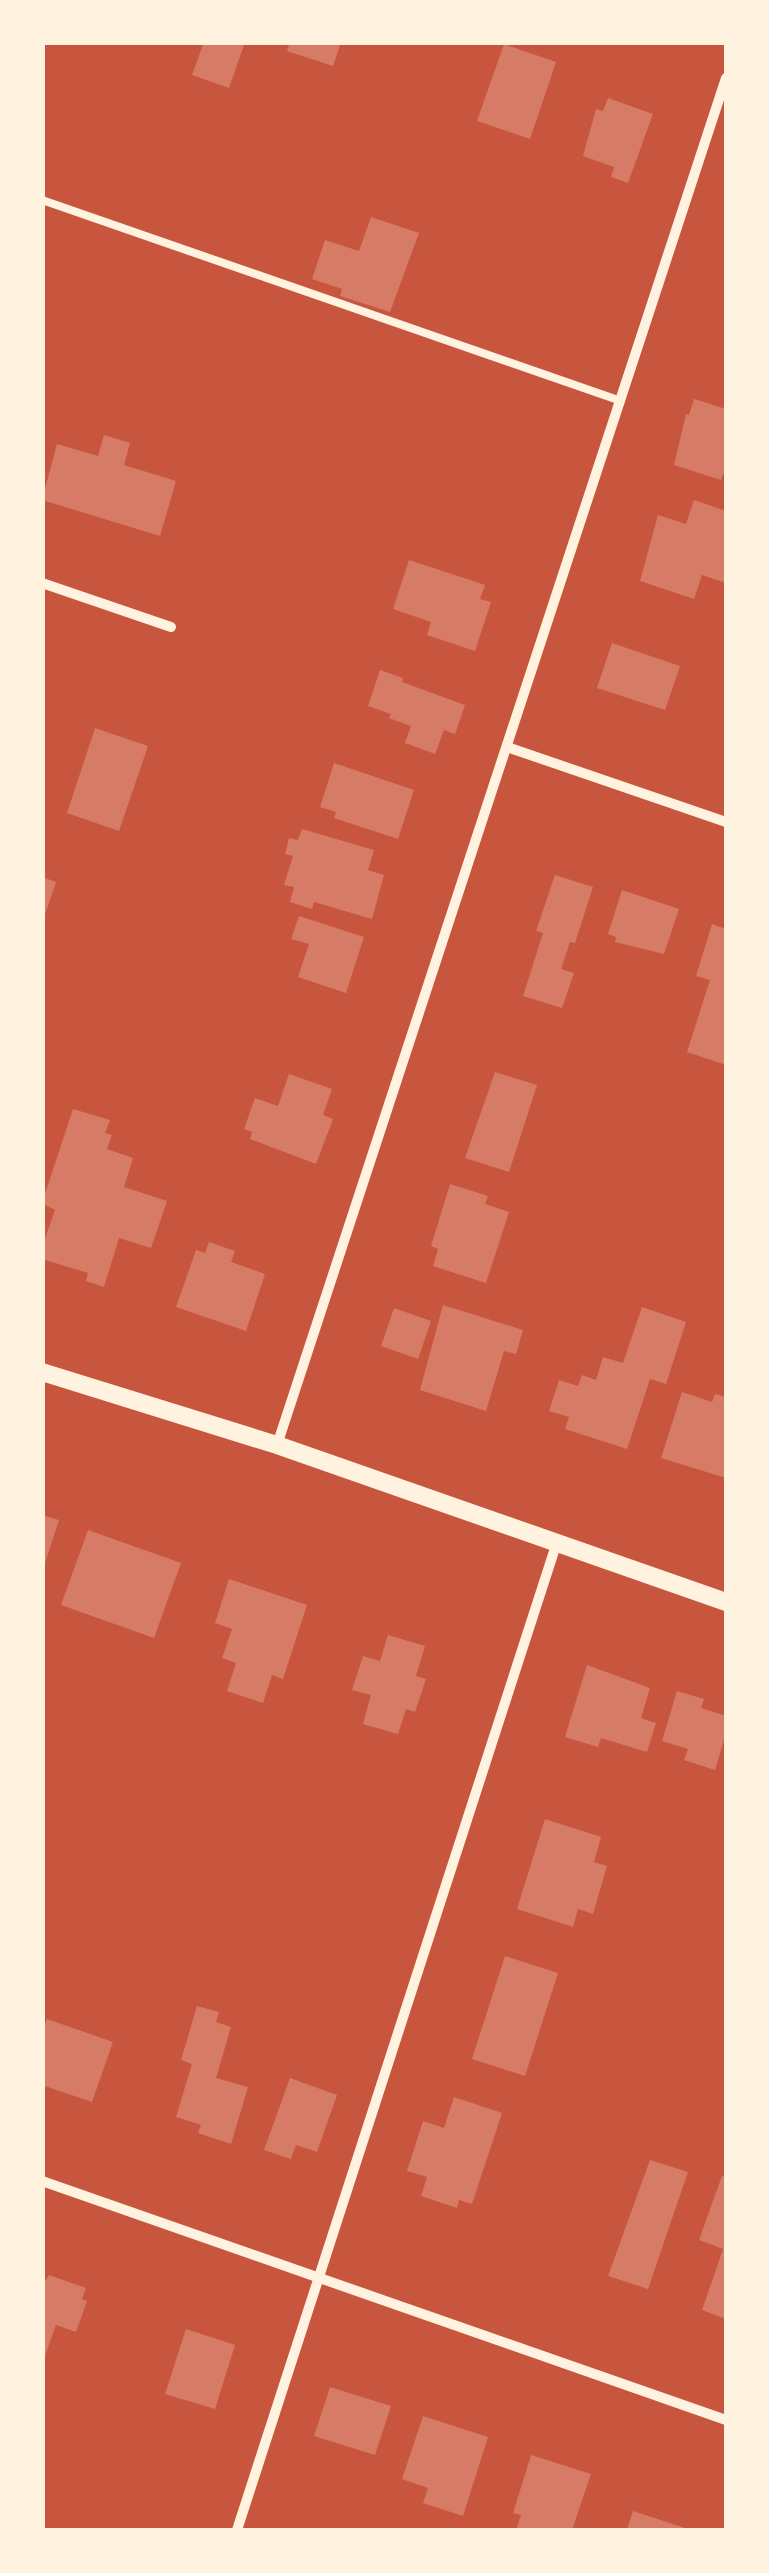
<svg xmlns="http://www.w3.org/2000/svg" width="769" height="2573" viewBox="0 0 769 2573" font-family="Cabin,sans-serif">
<rect width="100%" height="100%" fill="#c8553d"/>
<g fill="#d67c66">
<polygon points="204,42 245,42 229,88 192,75"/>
<polygon points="290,42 341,42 333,66 287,51"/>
<polygon points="504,44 556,62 530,139 477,121"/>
<polygon points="608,98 653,114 628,183 611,177 614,167 583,156 596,109 603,111"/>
<polygon points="371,217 419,233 390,312 340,296 342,289 312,279 325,240 359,251"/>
<polygon points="694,399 726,409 726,475 723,474 721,480 674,465 686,414 689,415"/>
<polygon points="104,435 130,443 124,465 176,481 160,536 42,500 57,444 98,456"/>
<polygon points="694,500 726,511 726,583 702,575 694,599 640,581 658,515 686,524"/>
<polygon points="409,560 485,585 480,599 491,602 475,651 427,635 431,622 393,609"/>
<polygon points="612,643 680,666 665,710 597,688"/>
<polygon points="380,670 403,678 402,682 465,705 455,734 444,730 435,754 405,743 411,726 389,718 391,714 368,706"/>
<polygon points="95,728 148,746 119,831 67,813"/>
<polygon points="334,763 414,790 398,839 334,818 336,812 320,807"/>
<polygon points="302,829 374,850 368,870 384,875 372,919 314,902 312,909 290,902 294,887 284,885 293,856 285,854 289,838 298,840"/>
<polygon points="555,875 593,887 575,943 570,942 561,969 574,973 562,1008 523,996 543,933 536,931"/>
<polygon points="42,877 56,882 43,920 42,920"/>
<polygon points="622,890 679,909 664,954 615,942 616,937 608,934"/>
<polygon points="299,916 364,937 346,993 298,977 309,944 291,939"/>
<polygon points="712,924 726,929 726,1065 687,1052 710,980 696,976"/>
<polygon points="495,1072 537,1085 509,1172 465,1158"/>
<polygon points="289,1074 332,1089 323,1115 333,1119 316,1164 250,1139 252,1132 244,1129 255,1098 278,1106"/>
<polygon points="73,1109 110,1120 105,1133 112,1135 107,1149 133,1158 124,1187 167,1201 151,1248 119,1238 104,1287 86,1281 88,1273 42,1259 42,1247 55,1210 42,1203"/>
<polygon points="450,1184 488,1196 485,1204 509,1212 486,1283 433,1266 438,1249 431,1246"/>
<polygon points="209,1242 235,1251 231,1262 265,1274 246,1331 176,1307 196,1250 205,1253"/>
<polygon points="443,1305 523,1330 516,1354 504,1351 486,1411 420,1390"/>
<polygon points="642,1307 686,1322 666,1384 650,1379 627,1449 565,1429 569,1417 549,1411 559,1380 578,1386 582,1375 596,1380 603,1357 623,1363"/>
<polygon points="394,1308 431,1321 418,1359 381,1346"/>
<polygon points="682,1392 712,1402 715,1394 726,1397 726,1478 661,1458"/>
<polygon points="42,1515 59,1520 43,1569 42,1569"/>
<polygon points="88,1530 181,1563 154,1638 61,1605"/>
<polygon points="229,1579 307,1605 283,1679 272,1675 263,1703 227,1691 236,1663 222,1658 232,1629 215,1623"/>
<polygon points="388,1635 425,1646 416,1676 426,1679 415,1712 406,1709 398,1734 363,1724 371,1695 352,1690 363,1656 380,1661"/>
<polygon points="587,1665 650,1688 641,1718 656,1723 647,1752 601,1738 598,1747 565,1737"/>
<polygon points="677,1691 704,1699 701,1708 726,1716 726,1733 715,1770 684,1760 688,1749 662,1741"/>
<polygon points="545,1819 601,1837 594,1862 607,1866 593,1914 578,1909 573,1927 517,1909"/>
<polygon points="505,1956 558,1973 525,2076 472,2059"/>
<polygon points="197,2006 219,2012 216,2022 231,2027 216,2078 248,2087 231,2144 198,2133 201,2125 176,2117 192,2064 181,2060"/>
<polygon points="47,2019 113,2042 92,2102 42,2085 42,2031"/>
<polygon points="290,2078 337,2095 317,2152 296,2145 291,2159 264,2150"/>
<polygon points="454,2097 502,2113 472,2204 459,2200 457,2208 421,2196 427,2177 407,2171 423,2121 444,2128"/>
<polygon points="650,2160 688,2172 648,2289 608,2276"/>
<polygon points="722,2176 726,2177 726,2319 702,2310 723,2249 699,2240"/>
<polygon points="49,2275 86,2288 82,2299 87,2301 76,2332 56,2325 43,2361 42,2286"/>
<polygon points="186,2329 235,2345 215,2409 165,2394"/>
<polygon points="330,2387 391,2406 375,2455 314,2436"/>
<polygon points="423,2416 488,2437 463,2516 423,2503 428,2488 402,2479"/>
<polygon points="531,2455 591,2474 572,2530 516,2530 521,2515 513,2513"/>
<polygon points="633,2511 691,2530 627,2530"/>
</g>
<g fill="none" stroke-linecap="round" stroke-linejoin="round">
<polyline stroke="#fff3e0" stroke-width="8" points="42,200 621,401"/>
<g stroke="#fff3e0" stroke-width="10">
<polyline points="42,583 171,627"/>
<polyline points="507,747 726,822"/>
<polyline points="277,1445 726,78"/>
<polyline points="42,2181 726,2420"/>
<polyline points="237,2530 557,1542"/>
</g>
<polyline stroke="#fff3e0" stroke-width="18" points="42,1372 277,1445 726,1602"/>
</g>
<rect width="769" height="2573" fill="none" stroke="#fff3e0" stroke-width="90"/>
</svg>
